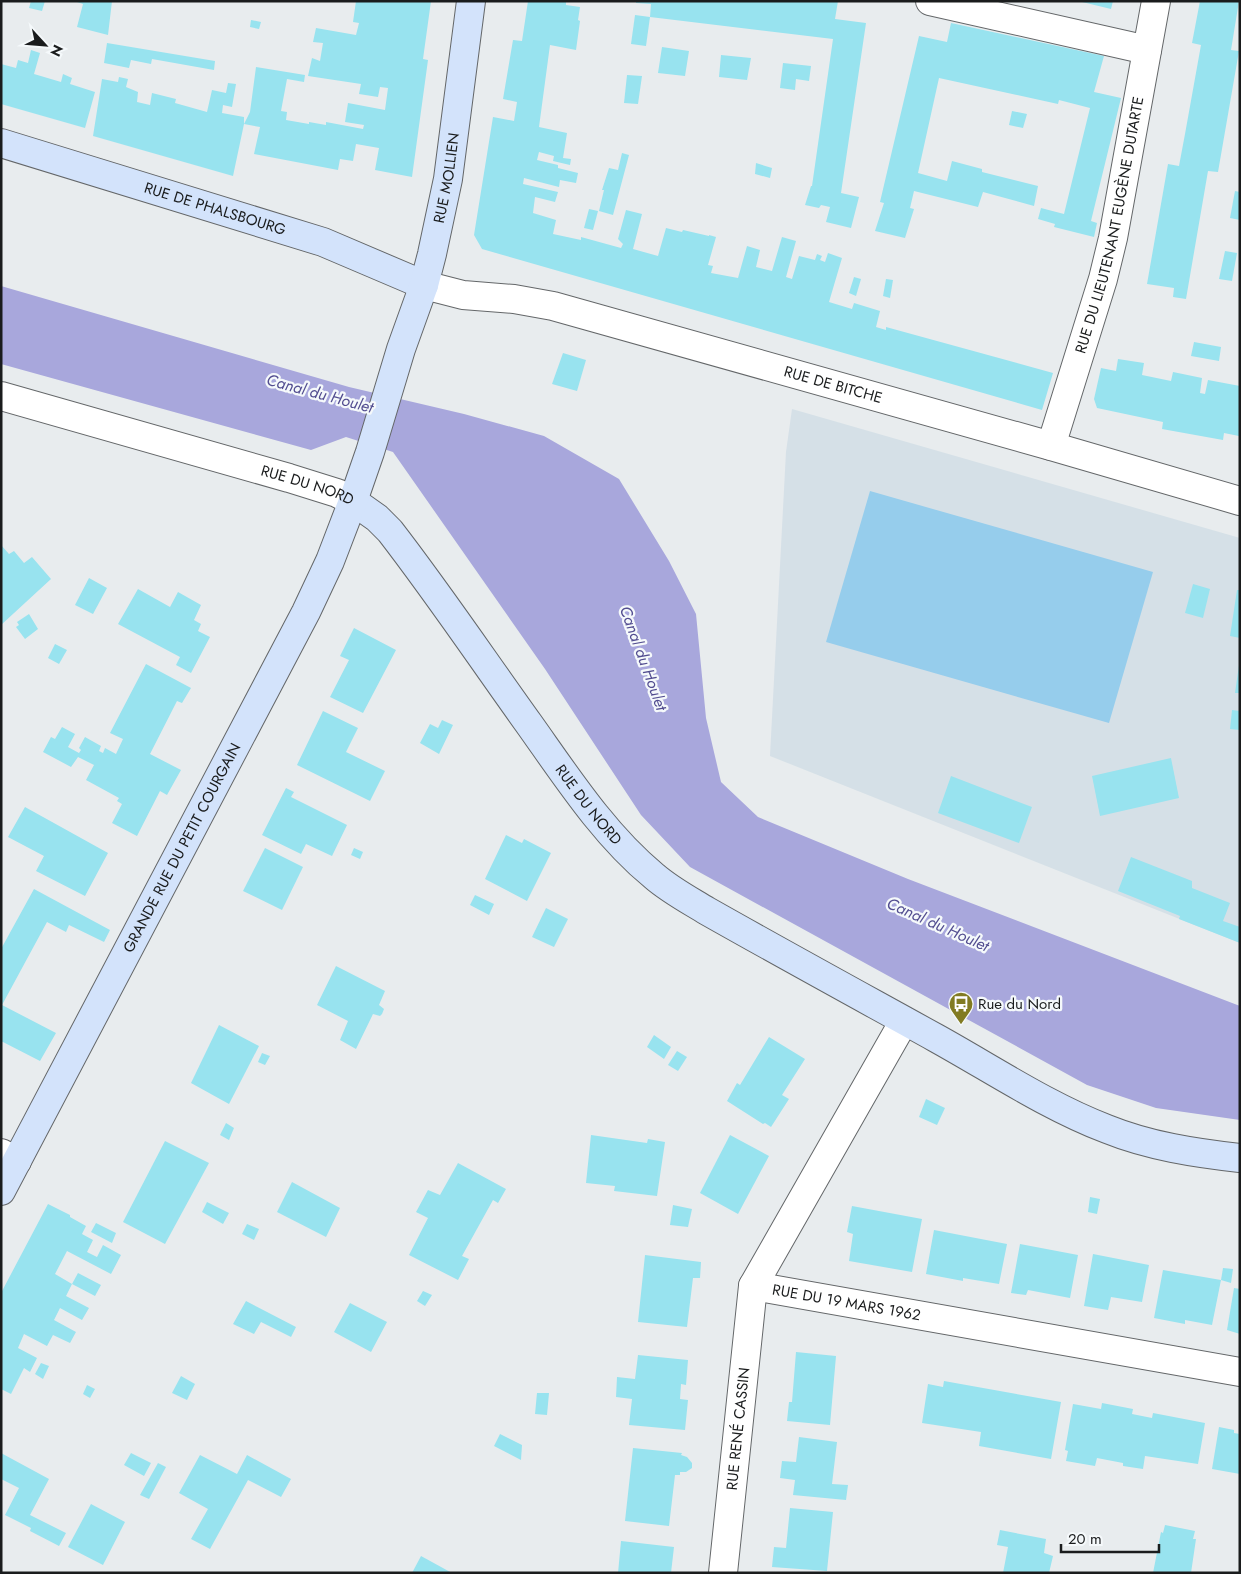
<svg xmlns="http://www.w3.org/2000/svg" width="1241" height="1574" viewBox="0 0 1241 1574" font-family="Jost,sans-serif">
<rect width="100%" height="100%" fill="#e8ecee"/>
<polygon fill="#d5e0e7" points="792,409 1240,538 1240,943 770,756 786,452"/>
<polygon fill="#96cdec" points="870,491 1153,572 1109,723 826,642"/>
<polygon fill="#a8a7dc" points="1,286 349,387 464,414 544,436 619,479 669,561 696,614 706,718 721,782 758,817 908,879 1240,1006 1240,1120 1156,1108 1087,1085 690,867 641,815 545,669 393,452 346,437 311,450 1,364"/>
<g fill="#98e3ef">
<polygon points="31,1 45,1 42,11 29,8"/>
<polygon points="74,1 112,1 108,35 77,27 83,4"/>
<polygon points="356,1 431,1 423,59 428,60 412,177 375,170 379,148 356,144 353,161 340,159 338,170 254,154 260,127 244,124 233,176 93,136 102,79 118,82 119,77 128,79 126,87 138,92 137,102 150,105 152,93 176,99 175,103 207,112 212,90 226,93 228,83 236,84 232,107 223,105 222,113 244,117 244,124 250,112 256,67 305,75 304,82 287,79 281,111 287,112 286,120 309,124 309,122 326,125 326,122 363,129 364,125 345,122 348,103 385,110 388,88 380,87 378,97 359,94 361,84 308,76 312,58 320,61 323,43 313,42 316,28 356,35 359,23 353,22"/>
<polygon points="528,1 566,1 566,5 580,7 578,20 580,21 576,50 550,45 539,127 567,133 563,158 571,159 570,165 553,161 554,156 539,152 537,160 558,165 558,168 578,173 576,183 560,180 559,187 524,178 523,184 558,192 555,202 535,197 533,213 556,220 553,234 581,240 581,237 621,248 623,244 618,239 626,210 642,214 633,249 658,256 666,228 682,232 683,230 709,236 709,235 716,237 708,265 713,266 711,273 738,278 747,246 760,250 756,267 772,271 782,237 796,241 786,277 792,279 799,256 815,260 817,254 822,256 820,260 825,262 828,253 842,258 829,302 852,309 854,303 880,311 876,327 886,330 886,327 1053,373 1042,410 482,249 474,235 493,117 514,121 517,102 503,99 513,40 522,41"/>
<polygon points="636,1 838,1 835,19 866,23 841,193 859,197 851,228 826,222 830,207 821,205 819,208 805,205 811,186 812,186 833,39 650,17 651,4 636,3"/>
<polygon points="1078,1 1113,1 1111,9"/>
<polygon points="1200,1 1239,1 1231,50 1239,51 1218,172 1208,171 1186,299 1173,297 1174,288 1147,284 1168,164 1179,166 1185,134 1201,45 1192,43"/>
<polygon points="635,15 650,17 646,46 631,44"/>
<polygon points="251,20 261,22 259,29 250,27"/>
<polygon points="951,23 1104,56 1094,92 1121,98 1091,221 1097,223 1094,237 1054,227 1055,224 1038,219 1041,208 1064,214 1090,108 1059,100 1058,104 939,78 918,173 947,181 952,161 982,169 982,172 1038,186 1034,206 983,192 978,207 914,191 910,208 914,209 905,238 875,231 884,203 880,202 919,36 947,42"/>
<polygon points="107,43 215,61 214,70 152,59 151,64 131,60 129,68 104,63"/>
<polygon points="662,47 689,51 685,76 658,73"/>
<polygon points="31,50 40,53 34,74 61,82 63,74 72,78 70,84 95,92 85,128 1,104 1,64 16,68 18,60 28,63"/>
<polygon points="721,55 751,58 747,80 719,77"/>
<polygon points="783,63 811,66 809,81 796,79 795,90 780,88"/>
<polygon points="627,75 642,76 638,104 624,103"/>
<polygon points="1012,111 1027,114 1023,128 1009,125"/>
<polygon points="622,153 629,155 613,215 599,211 604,190 602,190 609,168 618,170"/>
<polygon points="756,163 772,168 770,178 755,174"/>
<polygon points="1235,191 1240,192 1240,220 1230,218"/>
<polygon points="589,209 598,211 593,230 584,228"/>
<polygon points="1225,251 1237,253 1232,281 1219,279"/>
<polygon points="854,277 861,279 856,296 849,293"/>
<polygon points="886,279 893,280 890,298 883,296"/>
<polygon points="1194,342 1221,347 1219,361 1191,356"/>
<polygon points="563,353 586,360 577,391 552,384"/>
<polygon points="1118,359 1144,363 1142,375 1171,381 1173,372 1202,378 1200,393 1205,394 1208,380 1240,386 1239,436 1224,433 1223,440 1162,429 1163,422 1097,408 1094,399 1101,368 1116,371"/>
<polygon points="1,545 9,554 14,551 24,563 32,557 51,579 1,625"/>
<polygon points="89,578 107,588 93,614 75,605"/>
<polygon points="1193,584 1210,589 1203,618 1185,613"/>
<polygon points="138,589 170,607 178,592 201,605 194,620 201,624 198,631 210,637 191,673 176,665 180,657 118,624"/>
<polygon points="1237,590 1240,590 1240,638 1230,636"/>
<polygon points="29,614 38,629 25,639 16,627 19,625 17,622"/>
<polygon points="354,628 396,650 363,713 330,697 349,660 340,656"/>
<polygon points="55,644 67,650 59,664 48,658"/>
<polygon points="146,664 191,688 182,703 177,701 150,754 181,770 167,795 160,791 137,836 112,823 122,804 117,801 119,798 86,780 94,765 78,757 71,767 43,752 51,737 55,739 62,727 75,734 68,747 79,753 81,750 79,748 85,737 101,746 99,751 103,753 105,748 116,754 123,739 110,733"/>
<polygon points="1239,665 1240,665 1240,693 1235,693"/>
<polygon points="1232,710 1240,711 1240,730 1230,729"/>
<polygon points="323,711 358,728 346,752 385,771 370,801 297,765"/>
<polygon points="442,720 453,725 439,754 420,743 430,724 438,728"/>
<polygon points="1171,758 1179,798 1100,816 1092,776"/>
<polygon points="951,776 1032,807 1019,843 938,813"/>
<polygon points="286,788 294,792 291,797 347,825 332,856 306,844 301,854 262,835"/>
<polygon points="25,807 108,853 85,896 36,871 44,856 8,837"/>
<polygon points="506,835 522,843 524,839 551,853 527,901 485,879"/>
<polygon points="265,848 303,867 282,910 243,891"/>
<polygon points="354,848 363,852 360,859 351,855"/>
<polygon points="1131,857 1192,881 1192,888 1230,903 1223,921 1240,927 1240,943 1179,919 1180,916 1118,891"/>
<polygon points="34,889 110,930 104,942 69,925 66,932 47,922 2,1005 56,1033 40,1061 1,1041 1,949"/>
<polygon points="475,895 494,904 489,915 470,905"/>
<polygon points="546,908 568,919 554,947 532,937"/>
<polygon points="336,966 385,991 379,1005 384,1009 382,1014 380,1016 373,1014 356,1049 340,1040 348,1021 317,1005"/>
<polygon points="219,1025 259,1046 229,1104 191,1083"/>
<polygon points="654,1035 671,1047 664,1059 647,1047"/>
<polygon points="769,1037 805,1059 782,1095 789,1099 771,1127 765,1123 763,1124 727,1101 737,1083 740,1085"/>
<polygon points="677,1051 687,1057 678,1071 668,1065"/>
<polygon points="262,1053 270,1056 265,1065 258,1062"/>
<polygon points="926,1099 945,1108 937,1125 919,1117"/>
<polygon points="226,1123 234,1128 229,1140 220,1135"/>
<polygon points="591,1135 647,1143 648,1139 665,1142 657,1196 614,1191 615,1186 586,1183"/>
<polygon points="730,1135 769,1156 738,1214 700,1193"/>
<polygon points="165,1141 209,1163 165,1244 123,1222"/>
<polygon points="458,1163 506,1189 498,1203 493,1200 462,1256 469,1259 458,1280 409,1255 428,1218 416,1212 428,1190 440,1195"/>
<polygon points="292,1182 340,1208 326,1237 277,1212"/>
<polygon points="1090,1197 1100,1199 1097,1214 1088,1212"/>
<polygon points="207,1202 229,1213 223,1224 202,1212"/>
<polygon points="48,1204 70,1215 70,1217 86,1226 82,1234 93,1240 87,1252 97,1257 103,1245 121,1255 111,1274 67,1251 55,1274 72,1284 66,1296 89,1308 82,1320 60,1308 54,1320 76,1332 70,1343 53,1335 47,1346 24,1334 18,1348 37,1358 30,1372 24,1368 11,1394 1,1389 1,1293"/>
<polygon points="673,1205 692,1209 688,1227 670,1225"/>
<polygon points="852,1206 922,1219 912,1272 849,1261 853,1234 847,1232"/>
<polygon points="96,1223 116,1233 112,1243 91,1232"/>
<polygon points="247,1224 259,1229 254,1240 242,1234"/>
<polygon points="934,1230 1007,1244 999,1284 963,1278 963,1281 926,1274"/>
<polygon points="1020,1244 1078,1255 1070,1298 1028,1290 1026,1295 1011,1293"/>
<polygon points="1093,1254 1149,1265 1142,1302 1111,1297 1108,1310 1084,1306"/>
<polygon points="645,1255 701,1262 700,1278 693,1278 687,1327 638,1322"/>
<polygon points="1223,1268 1233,1269 1231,1283 1221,1280"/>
<polygon points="1163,1270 1221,1280 1212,1325 1185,1320 1185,1324 1154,1318"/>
<polygon points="78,1273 101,1285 95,1296 72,1284"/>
<polygon points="1234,1288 1240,1289 1240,1334 1227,1330"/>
<polygon points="423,1291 432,1295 425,1306 417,1301"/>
<polygon points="246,1301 296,1327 291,1337 261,1322 254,1334 233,1324"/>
<polygon points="350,1303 387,1322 371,1352 334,1332"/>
<polygon points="796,1352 836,1356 830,1425 787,1421 789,1402 792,1402"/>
<polygon points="638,1355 688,1360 686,1385 681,1384 680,1399 688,1400 685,1430 629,1425 632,1399 616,1397 617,1377 635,1379"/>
<polygon points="41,1363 49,1366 43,1379 35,1374"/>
<polygon points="181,1376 195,1384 187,1400 172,1393"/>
<polygon points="944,1381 1061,1402 1051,1459 979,1446 981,1432 922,1423 928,1384 943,1387"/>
<polygon points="87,1385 95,1389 90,1398 83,1394"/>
<polygon points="537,1393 549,1393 547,1415 535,1414"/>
<polygon points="1102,1403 1133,1409 1132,1414 1152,1418 1153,1413 1205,1423 1198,1464 1145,1456 1143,1469 1123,1466 1123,1463 1097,1458 1095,1466 1066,1461 1068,1451 1065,1450 1073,1404 1101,1409"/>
<polygon points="1219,1427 1234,1430 1234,1433 1240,1434 1240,1474 1212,1469"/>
<polygon points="500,1434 522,1445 521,1460 494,1446"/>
<polygon points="799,1437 837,1442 832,1484 848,1485 846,1500 793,1495 795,1480 780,1478 782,1461 796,1462"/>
<polygon points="633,1448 682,1453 681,1455 687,1457 692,1463 692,1468 686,1472 680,1472 680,1475 675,1475 669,1526 625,1521"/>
<polygon points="1,1453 49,1479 30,1515 66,1533 59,1546 30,1531 31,1528 5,1515 19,1488 1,1479"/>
<polygon points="131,1453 151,1463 144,1476 124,1465"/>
<polygon points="200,1455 237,1474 247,1455 291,1479 281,1497 248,1480 210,1549 191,1539 208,1509 179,1493"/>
<polygon points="158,1463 166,1467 149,1499 140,1495"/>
<polygon points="91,1504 125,1522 103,1565 68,1547"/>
<polygon points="790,1508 833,1512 827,1571 772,1567 774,1547 786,1548"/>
<polygon points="1165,1525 1195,1531 1193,1539 1196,1539 1191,1573 1153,1573 1161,1532 1163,1533"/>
<polygon points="1000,1530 1046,1539 1044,1553 1053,1556 1049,1573 1003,1573 1008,1547 997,1545"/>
<polygon points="621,1541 674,1547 671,1573 618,1573"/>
<polygon points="421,1556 452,1573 412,1573"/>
</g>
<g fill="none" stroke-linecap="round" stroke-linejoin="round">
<defs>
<g id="street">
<polyline points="930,1 1147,50"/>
<path id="s1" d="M 424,285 L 463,295 L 514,299 L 553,306 L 1051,446 L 1240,501"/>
<path id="s2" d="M 1,396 L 289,478 L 337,493 L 353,501"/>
<path id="s3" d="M 1051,446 L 1103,279 L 1113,238 L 1156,1"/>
<polyline points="1,1153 17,1161"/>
<path id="s4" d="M 753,1286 L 1240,1372"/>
<path id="s5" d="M 723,1573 L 753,1286 L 904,1021"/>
</g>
<g id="secondary">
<path id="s6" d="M 1,143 L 323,242 L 424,285"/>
<path id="s7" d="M 353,501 L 377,518 L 390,531 C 438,593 483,660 529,724 C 566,776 604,835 654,876 C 670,890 689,900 707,911 C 783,954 860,996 936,1038 C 992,1069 1047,1106 1107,1129 C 1149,1146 1195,1153 1240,1158"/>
<path id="s8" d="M 1,1191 L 306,612 L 330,561 L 353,501 L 370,452 L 401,349 L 424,285 L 432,254 L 448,179 L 471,1"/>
</g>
</defs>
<use href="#street" stroke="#646769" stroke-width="30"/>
<use href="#secondary" stroke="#646769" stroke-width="30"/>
<use href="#street" stroke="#fff" stroke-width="28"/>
<use href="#secondary" stroke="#d3e3fb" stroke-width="28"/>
</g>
<defs>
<symbol id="bus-pin" viewBox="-11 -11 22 30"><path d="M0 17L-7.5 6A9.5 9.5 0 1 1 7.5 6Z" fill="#827b22" stroke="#f5f9fb"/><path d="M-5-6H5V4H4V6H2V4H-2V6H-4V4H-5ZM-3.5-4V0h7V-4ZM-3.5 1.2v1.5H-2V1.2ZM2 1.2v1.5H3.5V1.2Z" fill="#fff"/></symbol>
</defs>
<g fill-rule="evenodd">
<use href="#bus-pin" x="947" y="990" width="28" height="38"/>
</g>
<g text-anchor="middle" stroke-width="4.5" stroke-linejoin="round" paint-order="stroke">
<g font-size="15" fill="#1a1c1d" stroke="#f5f9fb">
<text dy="5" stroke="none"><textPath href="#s8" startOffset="1112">RUE MOLLIEN</textPath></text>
<text dy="5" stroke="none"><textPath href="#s6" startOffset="224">RUE DE PHALSBOURG</textPath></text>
<text dy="5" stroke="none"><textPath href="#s3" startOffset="229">RUE DU LIEUTENANT EUGÈNE DUTARTE</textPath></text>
<text dy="5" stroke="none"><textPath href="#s1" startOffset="422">RUE DE BITCHE</textPath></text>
<text dy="5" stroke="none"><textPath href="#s2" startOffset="319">RUE DU NORD</textPath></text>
<text dy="5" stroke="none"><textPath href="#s7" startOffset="386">RUE DU NORD</textPath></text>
<text dy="5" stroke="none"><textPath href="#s8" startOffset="388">GRANDE RUE DU PETIT COURGAIN</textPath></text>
<text dy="5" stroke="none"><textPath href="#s4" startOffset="95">RUE DU 19 MARS 1962</textPath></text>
<text dy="5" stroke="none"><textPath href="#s5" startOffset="145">RUE RENÉ CASSIN</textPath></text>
</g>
<g font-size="15" fill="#1a1c1d" stroke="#f5f9fb" text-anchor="start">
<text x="978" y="1009">Rue du Nord</text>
</g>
<g font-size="16" font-style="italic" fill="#524d90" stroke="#f5f9fb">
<text transform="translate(320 393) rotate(15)" y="6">Canal du Houlet</text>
<text transform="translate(644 658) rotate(70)" y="6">Canal du Houlet</text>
<text transform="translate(938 924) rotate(24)" y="6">Canal du Houlet</text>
</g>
</g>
<rect width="1241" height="1574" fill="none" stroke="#1a1c1d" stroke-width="5"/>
<g transform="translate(45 45) rotate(116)" stroke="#f5f9fb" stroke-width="4" paint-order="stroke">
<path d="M0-4L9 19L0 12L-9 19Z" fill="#1a1c1d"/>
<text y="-8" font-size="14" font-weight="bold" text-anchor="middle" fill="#1a1c1d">N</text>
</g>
<path d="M1061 1544v8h98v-8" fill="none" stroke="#1a1c1d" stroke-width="2.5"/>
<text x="1068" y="1544" font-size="15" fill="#1a1c1d" stroke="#f5f9fb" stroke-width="4" paint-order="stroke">20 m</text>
</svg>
